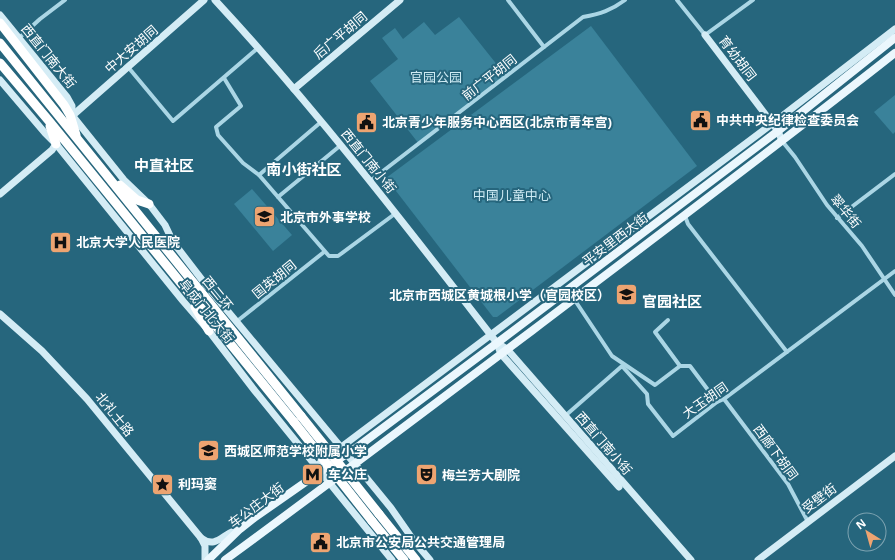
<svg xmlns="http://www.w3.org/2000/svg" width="895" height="560" viewBox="0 0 895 560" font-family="'Open Sans','Noto Sans SC',sans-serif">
<rect width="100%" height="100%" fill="#26667d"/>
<g fill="#3a829a">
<polygon points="459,17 506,76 419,144 370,81 398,59 382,38 395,28 403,39 424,22 435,35"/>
<polygon points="591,26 697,166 497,317 493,317 386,178"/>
<polygon points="895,95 895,132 893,134 874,112"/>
<polygon points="252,189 292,235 273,251 234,204"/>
</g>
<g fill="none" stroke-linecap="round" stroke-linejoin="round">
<g stroke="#abd6e5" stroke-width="4">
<polyline points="508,0 544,47"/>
<polyline points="677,0 705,35 753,0"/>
<polyline points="19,38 40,19 65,0"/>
<polyline points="128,67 173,121 259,47"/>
<polyline points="224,78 241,106 216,127 218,135 243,163 259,175 329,256 338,256 396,213"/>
<polyline points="782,141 795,157 827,205 862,246 895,295"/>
<polyline points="259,175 321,122"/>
<path d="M 370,181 L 583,17 C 600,14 612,10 625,0"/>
<polyline points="278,197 341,145"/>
<polyline points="685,216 688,224 787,352"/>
<polyline points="837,218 895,174"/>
<polyline points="574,299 612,356 655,385 680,366"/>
<polyline points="668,320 655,332 680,366 690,366 717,402"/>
<polyline points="236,322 324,252"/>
<polyline points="724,399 788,484 807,520"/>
<polyline points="565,416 622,366 647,394 648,404 673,436 717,402 724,399 895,271"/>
</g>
<g stroke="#d4ecf5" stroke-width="7">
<path d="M 215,0 C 316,109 406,226 497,343 L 507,349 L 691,560"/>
<polyline points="0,15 67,97 72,106 72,116"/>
<polyline points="705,35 778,131 782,141"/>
<polyline points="0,80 45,133 56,144 183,301 209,331 255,391 392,560"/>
<polyline points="294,89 400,0"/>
<polyline points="71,114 124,180 149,204 165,225 173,242 206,285 364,475 391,508 414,541 430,560"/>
<polyline points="72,116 204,0"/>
<polyline points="0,194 52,150 56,144"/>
<polyline points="0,314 42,351 87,399 201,538 205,546 205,560"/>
<polyline points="499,349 501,354 619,487"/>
<polyline points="316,466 773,123 895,29"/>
<path d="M 201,538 C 217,550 223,532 240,529"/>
<polyline points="758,560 895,456"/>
</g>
<g stroke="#ebf7fd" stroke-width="8">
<polyline points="208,560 240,529 254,518 320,472 360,445 497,343 778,131 895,38"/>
<path d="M 225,560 C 329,484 430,407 533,330 C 654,238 776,147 895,53"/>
</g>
<g stroke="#fff" stroke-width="9">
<polyline points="0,23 64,105 70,115 76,135"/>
<polyline points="0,43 301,416"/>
<polyline points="0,63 49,121 294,422"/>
<polyline points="50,126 56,144"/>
<polyline points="120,185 137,200 149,204"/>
<polyline points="195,307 209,331"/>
<polyline points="379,514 416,560"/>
<polyline points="372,521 404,560"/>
</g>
<g stroke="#fff" stroke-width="9">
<polyline points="301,416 379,514"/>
<polyline points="294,422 372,521"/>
</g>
</g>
<defs>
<symbol id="civic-square" viewBox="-11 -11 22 22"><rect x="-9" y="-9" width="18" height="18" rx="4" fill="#eda471" stroke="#26667d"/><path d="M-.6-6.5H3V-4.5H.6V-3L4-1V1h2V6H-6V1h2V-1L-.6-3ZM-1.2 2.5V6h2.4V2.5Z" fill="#111"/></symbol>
<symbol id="school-square" viewBox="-11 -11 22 22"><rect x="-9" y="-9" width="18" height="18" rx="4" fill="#eda471" stroke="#26667d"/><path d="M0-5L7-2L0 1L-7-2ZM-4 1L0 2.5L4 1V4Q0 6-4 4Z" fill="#111"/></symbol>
<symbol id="hospital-square" viewBox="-11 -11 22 22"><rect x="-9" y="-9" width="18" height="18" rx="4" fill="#eda471" stroke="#26667d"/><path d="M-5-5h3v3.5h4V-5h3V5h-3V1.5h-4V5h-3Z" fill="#111"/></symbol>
<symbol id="metro-square" viewBox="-11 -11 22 22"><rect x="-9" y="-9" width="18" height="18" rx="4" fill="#eda471" stroke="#26667d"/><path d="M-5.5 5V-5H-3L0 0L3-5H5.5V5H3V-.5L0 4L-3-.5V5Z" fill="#111"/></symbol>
<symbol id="theatre-square" viewBox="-11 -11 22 22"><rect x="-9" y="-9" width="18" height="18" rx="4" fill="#eda471" stroke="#26667d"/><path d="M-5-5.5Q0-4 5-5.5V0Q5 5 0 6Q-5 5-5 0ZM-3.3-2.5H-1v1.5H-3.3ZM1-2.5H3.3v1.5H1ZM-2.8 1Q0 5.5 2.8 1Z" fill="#111"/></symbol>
<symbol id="sight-square" viewBox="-11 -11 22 22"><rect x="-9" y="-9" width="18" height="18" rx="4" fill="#eda471" stroke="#26667d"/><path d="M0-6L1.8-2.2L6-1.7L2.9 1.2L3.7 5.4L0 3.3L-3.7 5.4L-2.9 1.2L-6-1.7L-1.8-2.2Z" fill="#111"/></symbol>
</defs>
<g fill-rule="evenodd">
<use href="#civic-square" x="688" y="108" width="25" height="25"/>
<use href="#civic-square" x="354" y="110" width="25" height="25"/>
<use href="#school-square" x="252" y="204" width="25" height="25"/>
<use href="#hospital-square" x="48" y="230" width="25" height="25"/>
<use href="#school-square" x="614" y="282" width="25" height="25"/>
<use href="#school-square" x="196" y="438" width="25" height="25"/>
<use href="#metro-square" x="300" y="462" width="25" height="25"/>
<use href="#theatre-square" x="414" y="462" width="25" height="25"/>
<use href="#sight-square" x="150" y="472" width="25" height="25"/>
<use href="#civic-square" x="308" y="530" width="25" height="25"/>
</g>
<g text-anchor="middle" stroke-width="4" stroke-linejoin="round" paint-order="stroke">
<g font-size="13" fill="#fff" stroke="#26667d">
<text transform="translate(340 35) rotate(-40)" y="5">后广平胡同</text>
<text transform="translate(131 49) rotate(-41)" y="5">中大安胡同</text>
<text transform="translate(49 56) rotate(51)" y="5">西直门南大街</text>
<text transform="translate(738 58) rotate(53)" y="5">育幼胡同</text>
<text transform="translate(489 77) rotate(-38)" y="5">前广平胡同</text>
<text transform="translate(369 161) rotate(51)" y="5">西直门南小街</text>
<text transform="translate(846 211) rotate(50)" y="5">翠华街</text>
<text transform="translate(615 239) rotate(-37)" y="5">平安里西大街</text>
<text transform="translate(274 279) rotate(-39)" y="5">国英胡同</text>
<text transform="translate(218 293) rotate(51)" y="5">西二环</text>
<text transform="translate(207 311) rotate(51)" y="5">阜成门北大街</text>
<text transform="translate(705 400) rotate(-35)" y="5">大玉胡同</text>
<text transform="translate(115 414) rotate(51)" y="5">北礼士路</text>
<text transform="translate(604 443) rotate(49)" y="5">西直门南小街</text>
<text transform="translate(776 452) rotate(54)" y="5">西廊下胡同</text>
<text transform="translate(819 498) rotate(-37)" y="5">受壁街</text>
<text transform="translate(256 505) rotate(-37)" y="5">车公庄大街</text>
</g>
<g font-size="13" fill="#ceebf4" stroke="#26667d">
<text x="436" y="82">官园公园</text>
<text x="512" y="200">中国儿童中心</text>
</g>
<g font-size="13" font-weight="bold" fill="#fff" stroke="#26667d" text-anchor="start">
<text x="716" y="125">中共中央纪律检查委员会</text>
<text x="382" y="127">北京青少年服务中心西区(北京市青年宫)</text>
<text x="280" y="222">北京市外事学校</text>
<text x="76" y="247">北京大学人民医院</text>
<text x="610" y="300" text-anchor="end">北京市西城区黄城根小学（官园校区）</text>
<text x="224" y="456">西城区师范学校附属小学</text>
<text x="328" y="479">车公庄</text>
<text x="442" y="480">梅兰芳大剧院</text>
<text x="178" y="489">利玛窦</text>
<text x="336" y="547">北京市公安局公共交通管理局</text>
</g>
<g font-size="15" font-weight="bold" fill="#fff" stroke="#26667d">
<text x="164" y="171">中直社区</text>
<text x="304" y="175">南小街社区</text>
<text x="672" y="307">官园社区</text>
</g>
</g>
<g transform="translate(867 532) rotate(323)"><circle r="19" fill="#26667d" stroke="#7da3b1"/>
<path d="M0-3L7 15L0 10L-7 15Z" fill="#eda471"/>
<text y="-6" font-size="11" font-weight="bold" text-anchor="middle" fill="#ffffff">N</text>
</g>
</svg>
